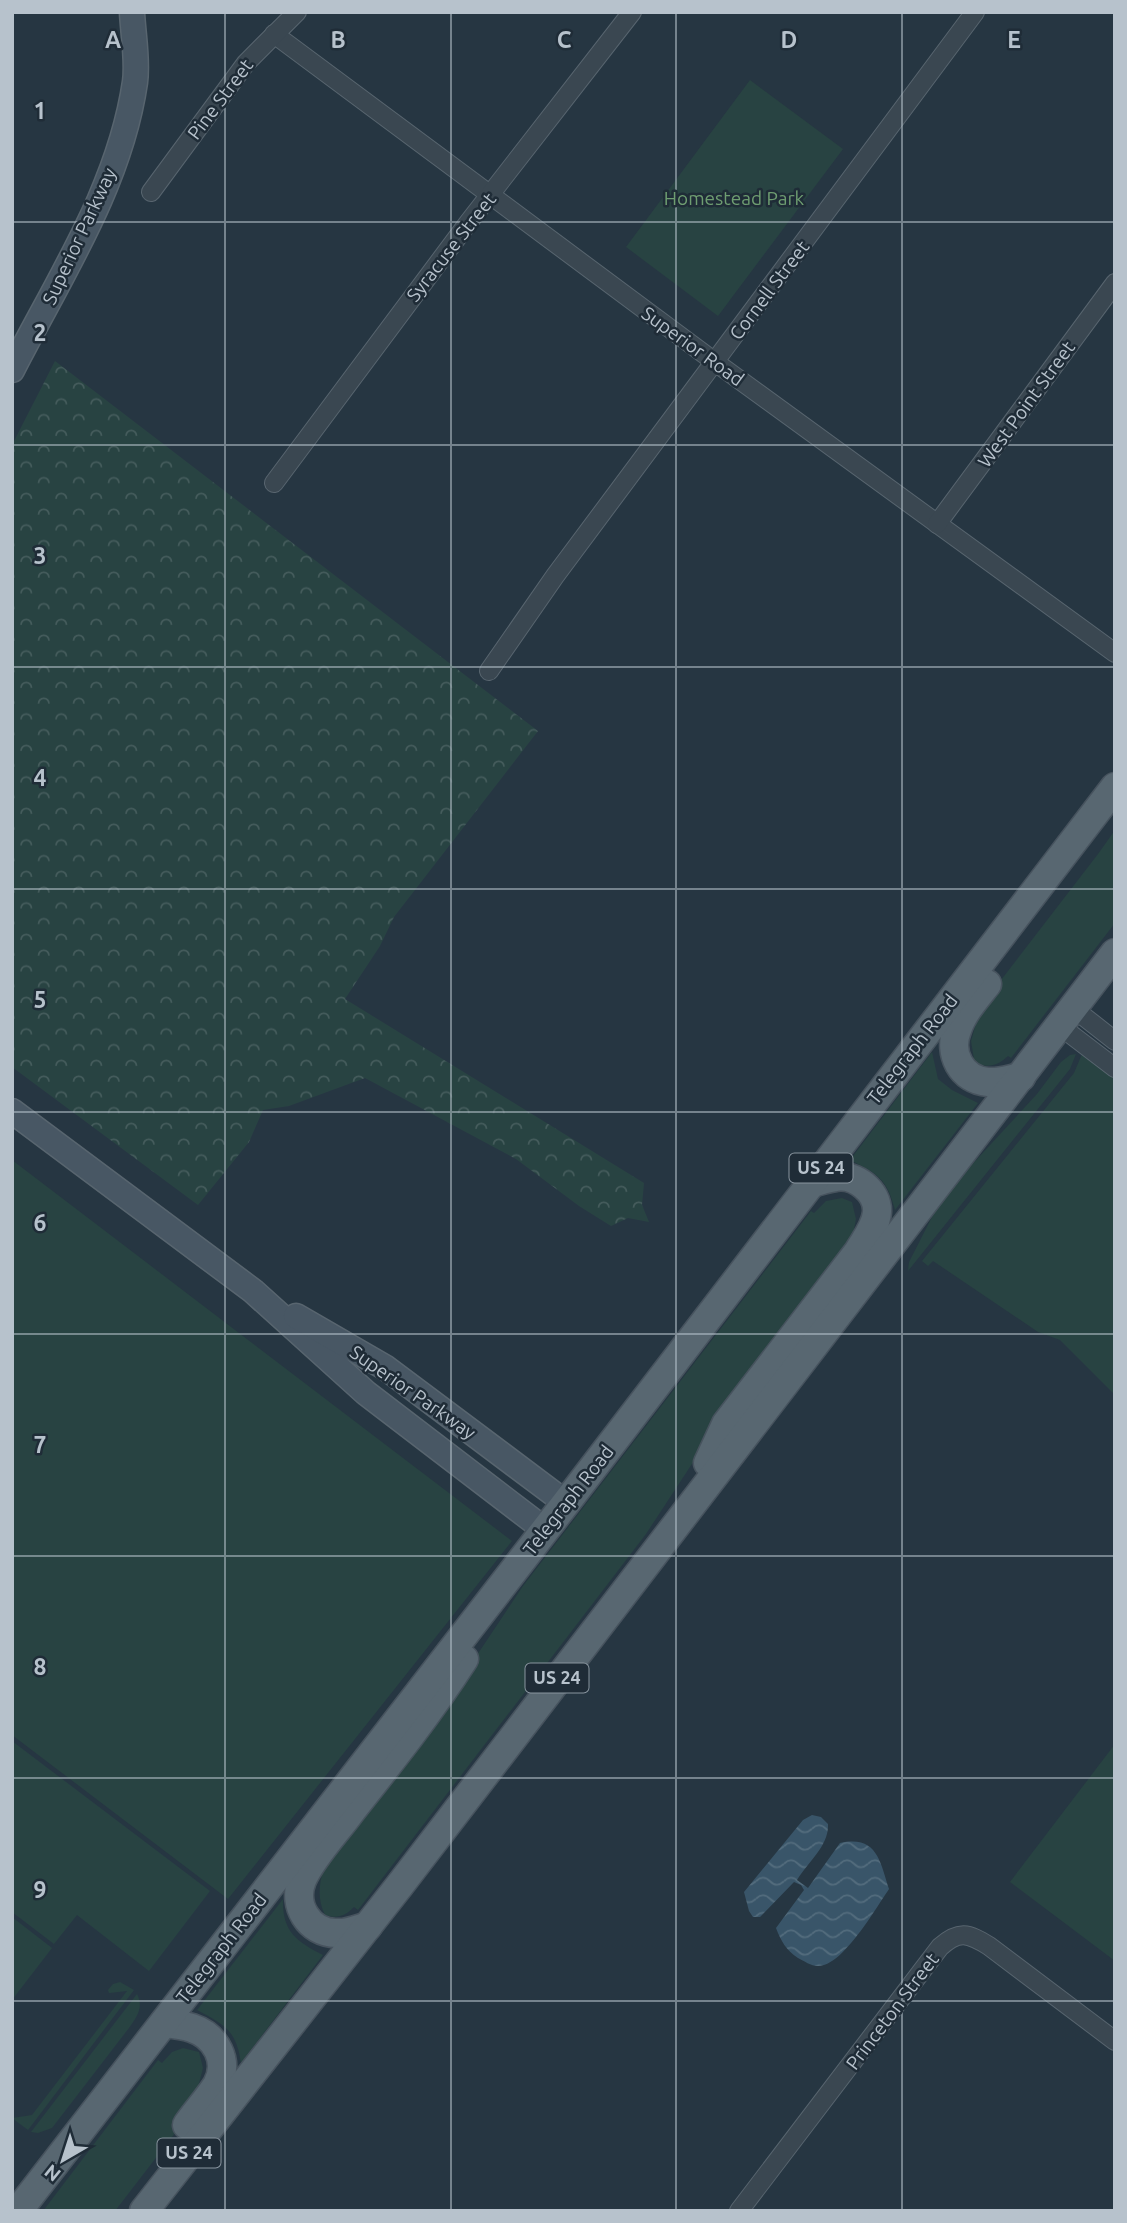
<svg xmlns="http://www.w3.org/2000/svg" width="1127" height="2223" viewBox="0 0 1127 2223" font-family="Ubuntu,sans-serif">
<defs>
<pattern id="forest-crowns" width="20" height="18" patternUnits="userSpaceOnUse" patternTransform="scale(1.75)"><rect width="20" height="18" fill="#284342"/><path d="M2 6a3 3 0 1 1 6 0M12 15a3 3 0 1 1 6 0" fill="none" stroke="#455c5c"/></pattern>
<pattern id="water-waves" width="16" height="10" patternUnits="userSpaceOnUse" patternTransform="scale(1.75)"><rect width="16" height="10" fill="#395569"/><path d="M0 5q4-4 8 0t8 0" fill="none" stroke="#536c7d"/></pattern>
</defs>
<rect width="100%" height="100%" fill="#263642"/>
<g fill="#284342">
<polygon points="750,80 843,149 718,316 626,247"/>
<path d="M 1115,830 L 1115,923 L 1011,1058 L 1008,1056 C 998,1065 991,1068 977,1064 L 974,1059 L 971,1041 L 981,1006 L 1098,854 Z"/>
<path d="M 932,1052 L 938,1079 L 952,1090 L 978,1103 L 895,1210 C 887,1179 878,1174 850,1160 Z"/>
<polygon points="1076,1054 1070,1069 908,1271 909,1262 934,1213 967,1170 1037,1094 1061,1062 1070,1055"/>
<polygon points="1082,1054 1115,1077 1115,1395 1060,1340 1038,1332 933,1261 928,1266 922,1261 1074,1073"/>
<polygon points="12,1160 512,1541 228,1899 12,1735"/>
<path d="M 842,1198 L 852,1202 L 856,1219 L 852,1240 L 707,1441 L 646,1534 L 358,1910 L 354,1907 C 345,1916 338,1919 325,1915 C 317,1898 319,1885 324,1866 L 447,1700 L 523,1586 L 811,1211 L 814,1213 L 826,1201 Z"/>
<polygon points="12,1741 210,1891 149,1971 77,1915 54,1944 12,1912"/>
<polygon points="1115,1744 1115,1961 1010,1882"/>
<path d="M 283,1899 C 282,1931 296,1941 323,1955 L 241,2063 C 236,2030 225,2025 197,2010 Z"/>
<polygon points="12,1917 52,1948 12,2000"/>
<polygon points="120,1982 134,1990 28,2130 12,2118 32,2115 127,1991 109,1993 108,1990 113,1984"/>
<path d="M 137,1994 C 144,2007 137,2017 129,2028 L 52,2128 L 38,2133 L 31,2132 Z"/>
<polygon points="183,2048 199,2052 203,2068 192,2111 115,2211 43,2211 158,2060 162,2063 172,2052"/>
</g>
<polygon fill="url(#forest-crowns)" points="55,361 538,731 394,917 380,946 345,999 644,1183 642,1205 649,1222 628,1218 611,1226 579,1206 516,1159 365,1078 289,1106 263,1110 249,1142 198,1205 12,1067 12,445"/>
<path fill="url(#water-waves)" d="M 812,1815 L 821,1817 L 828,1824 C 829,1846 808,1862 797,1880 L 808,1888 L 840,1843 C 877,1835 880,1861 889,1889 C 876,1908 842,1967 818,1966 C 811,1966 804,1961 798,1958 C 786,1950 781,1941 776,1928 L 804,1890 L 801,1885 L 794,1882 L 760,1917 L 753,1917 L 749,1911 L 744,1892 L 803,1820 Z"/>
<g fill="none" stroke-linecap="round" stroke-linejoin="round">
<defs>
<g id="street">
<polyline points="274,34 715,362 1115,653"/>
<polyline points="151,192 246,63 297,12"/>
<polyline points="274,483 468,223 632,12"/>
<polyline points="937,524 1115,283"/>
<polyline points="489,671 555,576 975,12"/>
<polyline points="1073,1008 1115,1041"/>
<polyline points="1060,1026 1115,1068"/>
<path d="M 739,2211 L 940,1947 C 959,1930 968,1933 989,1946 L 1115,2041"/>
</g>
<g id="secondary">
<path d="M 12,370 C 59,278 120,186 135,82 C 138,60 133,34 132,12"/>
<polyline points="12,1111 253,1291 366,1393 545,1530"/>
<polyline points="296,1316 386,1368 566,1503"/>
</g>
<g id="primary">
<path d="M 987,984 C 976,998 963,1012 957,1030 C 948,1053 961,1080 988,1082 C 999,1083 1010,1079 1021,1077"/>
<path d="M 708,1463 L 726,1424 L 858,1252 C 865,1240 876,1227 877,1212 C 878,1191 855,1174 836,1177 C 827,1178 818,1181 809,1184"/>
<path d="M 368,1926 C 358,1929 347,1934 336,1933 C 309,1933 292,1905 302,1880 C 312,1857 337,1831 352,1810 C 391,1761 430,1712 464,1659"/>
<path d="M 164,2023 C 173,2024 183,2025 192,2028 C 216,2036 230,2061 217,2085 C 208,2099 196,2112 187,2125"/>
<polyline points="18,2211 566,1503 1115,787"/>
<polyline points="144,2211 400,1885 1115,953"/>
</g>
</defs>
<use href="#street" stroke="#58656f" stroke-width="20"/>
<use href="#secondary" stroke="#58656f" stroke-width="27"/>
<use href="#primary" stroke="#47535e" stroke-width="31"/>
<use href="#street" stroke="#3a4751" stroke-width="18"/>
<use href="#secondary" stroke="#485764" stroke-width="24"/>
<use href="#primary" stroke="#586771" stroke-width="28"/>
</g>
<path fill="none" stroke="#b7c2cc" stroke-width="2" stroke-opacity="0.55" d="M 225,12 L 225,2211M 451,12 L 451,2211M 676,12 L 676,2211M 902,12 L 902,2211M 12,222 L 1115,222M 12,445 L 1115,445M 12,667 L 1115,667M 12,889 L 1115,889M 12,1112 L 1115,1112M 12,1334 L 1115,1334M 12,1556 L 1115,1556M 12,1778 L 1115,1778M 12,2001 L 1115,2001"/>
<g text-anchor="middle" stroke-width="5" stroke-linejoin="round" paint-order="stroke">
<g fill="#1f2c37" stroke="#89959f" stroke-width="2">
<rect x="789.5" y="1153.5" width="63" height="29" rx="5"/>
<rect x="525.5" y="1663.5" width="63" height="29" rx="5"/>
<rect x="157.5" y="2138.5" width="63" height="29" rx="5"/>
</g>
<g font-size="18" font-weight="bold" fill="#b7c2cc">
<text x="821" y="1174">US 24</text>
<text x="557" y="1684">US 24</text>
<text x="189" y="2159">US 24</text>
</g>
<g font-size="19" fill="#b7c2cc" stroke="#1f2c37">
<text transform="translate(220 99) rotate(-53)" y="7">Pine Street</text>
<text transform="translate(79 236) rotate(-65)" y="7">Superior Parkway</text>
<text transform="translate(451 247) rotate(-52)" y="7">Syracuse Street</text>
<text transform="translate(769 290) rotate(-53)" y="7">Cornell Street</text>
<text transform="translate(693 346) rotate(36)" y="7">Superior Road</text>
<text transform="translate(1026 404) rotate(-54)" y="7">West Point Street</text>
<text transform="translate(912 1049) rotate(-52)" y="7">Telegraph Road</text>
<text transform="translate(413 1392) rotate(35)" y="7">Superior Parkway</text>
<text transform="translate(568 1500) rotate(-52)" y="7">Telegraph Road</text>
<text transform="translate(221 1948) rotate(-52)" y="7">Telegraph Road</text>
<text transform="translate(892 2011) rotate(-53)" y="7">Princeton Street</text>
</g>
<g font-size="19" fill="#6e9d71" stroke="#1f2c37">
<text x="734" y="205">Homestead Park</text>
</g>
</g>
<g font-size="23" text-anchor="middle" font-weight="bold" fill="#b7c2cc" stroke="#1f2c37" stroke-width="5" stroke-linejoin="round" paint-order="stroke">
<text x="113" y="48">A</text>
<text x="338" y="48">B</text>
<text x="564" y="48">C</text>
<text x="789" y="48">D</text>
<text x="1014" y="48">E</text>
<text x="40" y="119">1</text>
<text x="40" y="341">2</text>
<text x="40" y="564">3</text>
<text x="40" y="786">4</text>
<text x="40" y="1008">5</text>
<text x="40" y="1231">6</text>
<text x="40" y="1453">7</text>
<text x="40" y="1675">8</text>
<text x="40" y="1898">9</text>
</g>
<rect width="1127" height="2223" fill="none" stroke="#b7c2cc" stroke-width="28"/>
<g transform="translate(63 2160) rotate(219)" stroke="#1f2c37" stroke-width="5" paint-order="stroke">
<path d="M0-5L12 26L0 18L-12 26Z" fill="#b7c2cc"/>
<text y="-10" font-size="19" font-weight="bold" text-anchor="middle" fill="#b7c2cc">N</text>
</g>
</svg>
